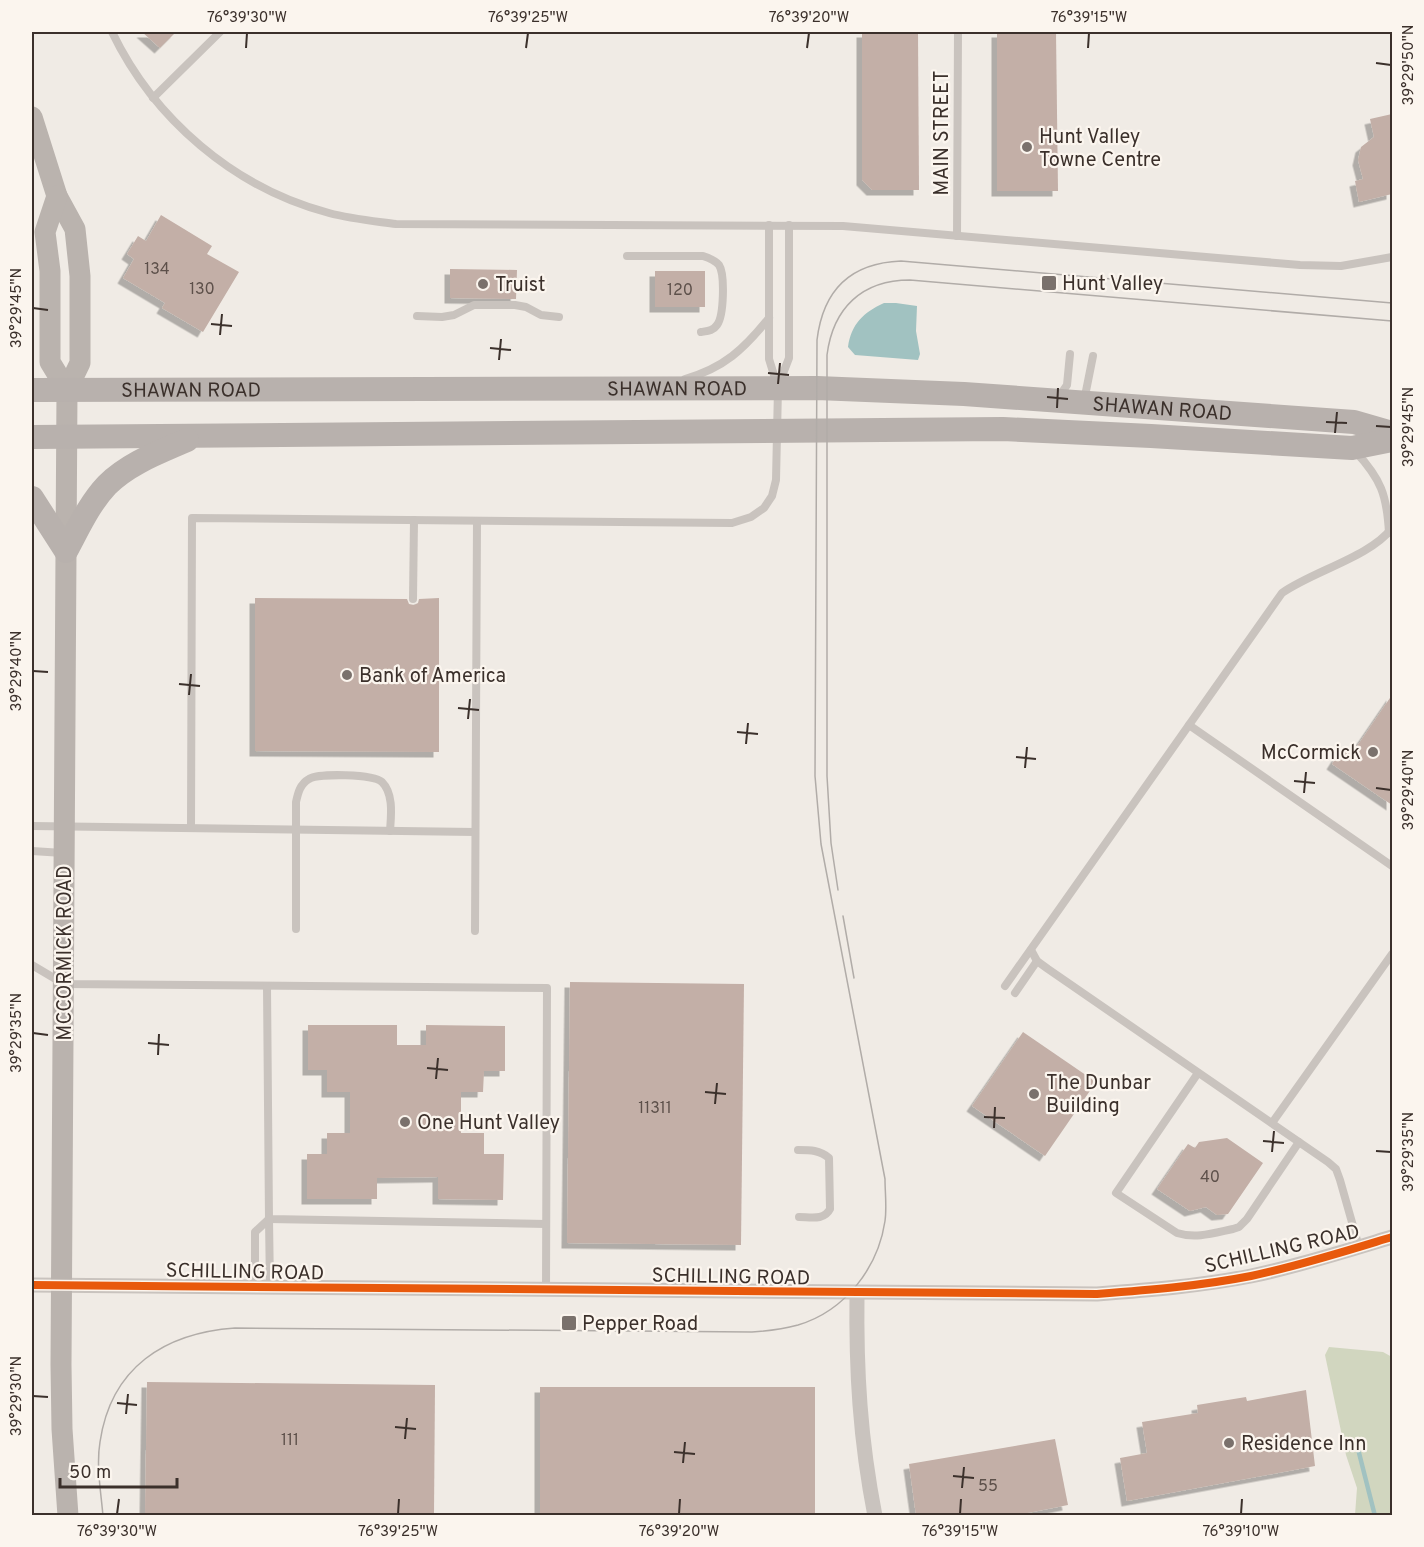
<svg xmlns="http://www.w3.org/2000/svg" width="1424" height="1547" viewBox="0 0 1424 1547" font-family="Overpass,sans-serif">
<defs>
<filter id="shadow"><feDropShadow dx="-5.5" dy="5.5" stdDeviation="0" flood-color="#0004"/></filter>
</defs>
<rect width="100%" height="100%" fill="#f0ebe5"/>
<polygon fill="#d1d6bf" points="1329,1347 1383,1352 1392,1357 1392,1515 1355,1515 1357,1488 1346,1455 1325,1355"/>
<path fill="#a1c2c1" d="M 884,303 L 896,303 L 917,306 L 916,331 L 920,354 L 918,360 L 855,355 L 848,347 C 851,324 864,312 884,303 Z"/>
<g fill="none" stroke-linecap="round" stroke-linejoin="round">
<polyline stroke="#a1c2c1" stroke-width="4.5" points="1356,1441 1375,1516"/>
</g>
<g fill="#c3afa7" filter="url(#shadow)">
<polygon points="142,32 176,32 160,48"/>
<polygon points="862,32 918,32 919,190 872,190 862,180"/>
<polygon points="997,32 1056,32 1058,191 997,191"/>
<polygon points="1392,114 1392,194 1359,202 1355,181 1363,179 1358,160 1361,147 1374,137 1370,119"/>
<polygon points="161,215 212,246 207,254 239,272 203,332 162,308 165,303 123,278 134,259 127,254 138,236 146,241"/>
<polygon points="450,269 517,270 516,299 450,298"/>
<rect x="655" y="271" width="50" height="36"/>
<polygon points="255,598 407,599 409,604 414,605 418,603 419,599 439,598 439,752 255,751"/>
<polygon points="1392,695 1392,805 1332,764 1342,748 1351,755"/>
<polygon points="570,982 744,984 741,1245 567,1243"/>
<polygon points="308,1025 397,1025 397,1045 426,1045 426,1025 505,1026 505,1071 484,1071 483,1092 461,1092 461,1133 484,1133 484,1154 504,1154 503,1200 438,1199 438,1177 377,1178 377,1199 307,1199 307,1154 327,1154 327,1133 350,1133 350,1092 327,1092 327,1070 308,1070"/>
<polygon points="1023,1032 1096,1082 1045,1156 972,1106"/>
<polygon points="1227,1138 1263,1163 1228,1214 1217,1215 1206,1207 1190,1211 1157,1189 1188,1144 1195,1148 1199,1142"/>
<polygon points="147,1382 435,1385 434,1515 145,1515"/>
<rect x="540" y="1387" width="275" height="128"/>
<polygon points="1306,1390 1315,1466 1127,1501 1120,1458 1147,1453 1142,1422 1198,1413 1197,1405 1246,1397 1247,1401"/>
<polygon points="1055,1439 1068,1505 1017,1515 916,1515 909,1464"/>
</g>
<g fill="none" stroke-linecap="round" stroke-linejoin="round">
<g stroke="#c9c3be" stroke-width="8">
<path d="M 112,32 C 154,119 234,188 329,213 C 351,219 374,221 396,224 L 843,226 L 1300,265 L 1341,266 L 1392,257"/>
<polyline points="153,98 220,32"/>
<polyline points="957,236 958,32"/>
<path d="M 627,256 L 703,256 C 709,258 715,260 719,265 C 725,274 724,316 717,325 C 713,331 707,331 701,332"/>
<polyline points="417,316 442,317 454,315 474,305 515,305 526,307 541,315 559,317"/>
<path d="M 685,379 C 724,368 744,349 769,318"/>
<polyline points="779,384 789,358 789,225"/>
<polyline points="1058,398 1067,385 1070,354"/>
<polyline points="1084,401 1093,356"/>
<path d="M 1355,451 C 1381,479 1387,495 1389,533"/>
<polyline points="413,599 414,520"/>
<polyline points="1189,725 1392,866"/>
<polyline points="32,826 475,832"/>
<polyline points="191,828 192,518 732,523 751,517 764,508 772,496 776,480 778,388 769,359 769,225"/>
<polyline points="32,851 63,853"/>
<path d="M 296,929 L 296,802 C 298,793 300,784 309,779 C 319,773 373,774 382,782 C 394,794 391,816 390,831"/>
<polyline points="475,931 477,521"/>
<polyline points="1031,950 1037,961 1048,969 1328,1162 1336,1169 1340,1180 1359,1247"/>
<polyline points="32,965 64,984 547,988 546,1290"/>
<path d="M 1005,986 L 1282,593 C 1313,571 1370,557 1392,528"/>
<polyline points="267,987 269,1219 546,1224"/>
<polyline points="1015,993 1037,961"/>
<path d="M 1198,1073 L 1116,1193 L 1177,1233 C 1196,1239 1214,1233 1233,1229 L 1239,1227 L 1247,1219 L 1299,1142"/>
<polyline points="1272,1123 1392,954"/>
<path d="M 798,1150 C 810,1150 820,1150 829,1158 L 830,1209 C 824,1221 810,1217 799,1217"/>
<polyline points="255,1288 255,1232 269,1219 270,1288"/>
</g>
<g stroke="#c9c3be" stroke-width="15">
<path d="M 32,1285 L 1097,1294 C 1149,1290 1200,1286 1251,1276 C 1299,1266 1346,1251 1392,1237"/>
<path d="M 857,1293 C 856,1371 860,1439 875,1516"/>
</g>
<g stroke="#bab3ae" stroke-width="21">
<polyline points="32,117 57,196 75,229 80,276 80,363 67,390 61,1365 62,1429 68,1516"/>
<polyline points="57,196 45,232 50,271 50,362 67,390"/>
</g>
<g stroke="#b8b1ad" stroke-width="24">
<path id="s1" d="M 32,390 L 817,388 L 964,394 L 1354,422 L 1392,433"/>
<polyline points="32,437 1003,429 1151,436 1352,448 1392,440"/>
<path d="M 32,498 L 66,551 C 78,529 89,504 107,485 C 129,463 160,452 187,440"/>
</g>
<g stroke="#b1aca8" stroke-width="1.5">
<path d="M 838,890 L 831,843 L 827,776 L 827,355 C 833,308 862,280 910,280 L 1392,321"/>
<polyline points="843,916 854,978"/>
<path d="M 103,1516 C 101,1492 96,1466 100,1442 C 111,1367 165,1333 235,1328 L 752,1332 C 768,1331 783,1329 798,1325 C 845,1311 878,1268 885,1221 C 887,1207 885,1193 885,1179 L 821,844 L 815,776 L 817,340 C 823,290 850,263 901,261 L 1392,303"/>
</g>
<defs>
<path id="cycleway" d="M 32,1285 L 1097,1294 C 1149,1290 1200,1286 1251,1276 C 1299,1266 1346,1251 1392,1237"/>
</defs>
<use href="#cycleway" stroke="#fbf5ee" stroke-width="11"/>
<use href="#cycleway" stroke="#e8590c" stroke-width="8"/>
</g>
<path fill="none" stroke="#3b302b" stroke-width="2" d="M 246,48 L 247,33M 526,48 L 528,33M 807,48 L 809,33M 1088,48 L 1089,33M 1376,63 L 1391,65M 33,308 L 48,310M 211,324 L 232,326M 220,335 L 222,314M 490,348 L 511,350M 499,360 L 501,339M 768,373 L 789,375M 778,384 L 780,363M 1047,397 L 1068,399M 1057,408 L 1058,388M 1326,422 L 1347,423M 1376,426 L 1391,427M 1335,433 L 1337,412M 33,671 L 48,672M 179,684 L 200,686M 189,695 L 191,674M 458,708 L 479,710M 468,719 L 470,699M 737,732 L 758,734M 746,744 L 748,723M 1016,757 L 1036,759M 1025,768 L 1027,747M 1294,781 L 1315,783M 1376,788 L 1391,790M 1304,793 L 1306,772M 33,1033 L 48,1035M 148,1043 L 169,1045M 158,1055 L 159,1034M 427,1068 L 448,1070M 436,1079 L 438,1058M 705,1092 L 726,1094M 715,1104 L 717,1083M 984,1117 L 1005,1118M 994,1128 L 995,1107M 1263,1141 L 1284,1143M 1376,1151 L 1391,1152M 1272,1152 L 1274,1131M 33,1396 L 48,1397M 117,1403 L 137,1405M 126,1414 L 128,1394M 395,1427 L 416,1429M 405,1439 L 407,1418M 674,1452 L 695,1454M 683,1463 L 685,1442M 953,1476 L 974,1478M 962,1488 L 964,1467M 117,1514 L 119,1499M 398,1514 L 399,1499M 679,1514 L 680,1499M 960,1514 L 961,1499M 1241,1514 L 1242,1499"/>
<g fill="#7a716c" stroke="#fbf5ee" stroke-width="2">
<circle cx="1027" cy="147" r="6"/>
<rect x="1041" y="275" width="16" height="16" rx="3"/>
<circle cx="483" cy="284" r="6"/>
<circle cx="347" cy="675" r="6"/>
<circle cx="1373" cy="752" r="6"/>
<circle cx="1034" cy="1094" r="6"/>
<circle cx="405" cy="1122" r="6"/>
<rect x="561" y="1315" width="16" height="16" rx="3"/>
<circle cx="1229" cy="1443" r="6"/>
</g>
<g text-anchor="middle" stroke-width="4.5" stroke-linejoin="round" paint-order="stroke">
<g font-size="16" fill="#5d504a">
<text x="157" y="274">134</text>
<text x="202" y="294">130</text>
<text x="680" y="295">120</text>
<text x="655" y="1113">11311</text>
<text x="1210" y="1182">40</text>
<text x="290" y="1445">111</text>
<text x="988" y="1491">55</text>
</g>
<g font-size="20" fill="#3b302b" stroke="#fbf5ee">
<text transform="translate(941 133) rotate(-90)" y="7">MAIN STREET</text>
<text dy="7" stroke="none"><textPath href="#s1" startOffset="645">SHAWAN ROAD</textPath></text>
<text dy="7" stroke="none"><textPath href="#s1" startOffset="159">SHAWAN ROAD</textPath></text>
<text dy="7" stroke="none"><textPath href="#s1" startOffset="1131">SHAWAN ROAD</textPath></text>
<text transform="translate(64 953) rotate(-90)" y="7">MCCORMICK ROAD</text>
<text transform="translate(1282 1248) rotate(-13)" y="7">SCHILLING ROAD</text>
<text transform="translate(245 1271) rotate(1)" y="7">SCHILLING ROAD</text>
<text transform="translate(731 1276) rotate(1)" y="7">SCHILLING ROAD</text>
</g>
<g font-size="20" fill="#3b302b" stroke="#fbf5ee" text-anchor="start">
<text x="1039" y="143">Hunt Valley<tspan x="1039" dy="23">Towne Centre</tspan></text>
<text x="1062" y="290">Hunt Valley</text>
<text x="495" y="291">Truist</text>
<text x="359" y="682">Bank of America</text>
<text x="1361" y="759" text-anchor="end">McCormick</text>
<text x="1046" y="1089">The Dunbar<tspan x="1046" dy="23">Building</tspan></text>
<text x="417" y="1129">One Hunt Valley</text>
<text x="582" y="1330">Pepper Road</text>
<text x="1241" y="1450">Residence Inn</text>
</g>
</g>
<rect width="1424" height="1547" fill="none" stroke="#fbf5ee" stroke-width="66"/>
<path d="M60 1478v9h117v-9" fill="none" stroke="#3b302b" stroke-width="3"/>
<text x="69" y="1478" font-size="18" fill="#3b302b" stroke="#fbf5ee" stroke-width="4.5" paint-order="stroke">50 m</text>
<rect x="33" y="33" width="1358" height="1481" fill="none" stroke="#3b302b" stroke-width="2"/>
<g font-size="15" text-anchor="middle" fill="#3b302b">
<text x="247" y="22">76°39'30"W</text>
<text x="528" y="22">76°39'25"W</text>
<text x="809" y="22">76°39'20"W</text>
<text x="1089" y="22">76°39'15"W</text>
<text transform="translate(1408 65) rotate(-90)" y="5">39°29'50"N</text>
<text transform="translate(16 308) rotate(-90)" y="5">39°29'45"N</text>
<text transform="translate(1408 427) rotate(-90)" y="5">39°29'45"N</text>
<text transform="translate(16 671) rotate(-90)" y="5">39°29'40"N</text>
<text transform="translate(1408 790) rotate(-90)" y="5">39°29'40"N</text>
<text transform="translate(16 1033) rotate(-90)" y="5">39°29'35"N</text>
<text transform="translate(1408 1152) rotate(-90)" y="5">39°29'35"N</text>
<text transform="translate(16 1396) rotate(-90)" y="5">39°29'30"N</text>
<text x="117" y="1536">76°39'30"W</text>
<text x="398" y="1536">76°39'25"W</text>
<text x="679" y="1536">76°39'20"W</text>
<text x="960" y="1536">76°39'15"W</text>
<text x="1241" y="1536">76°39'10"W</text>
</g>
</svg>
